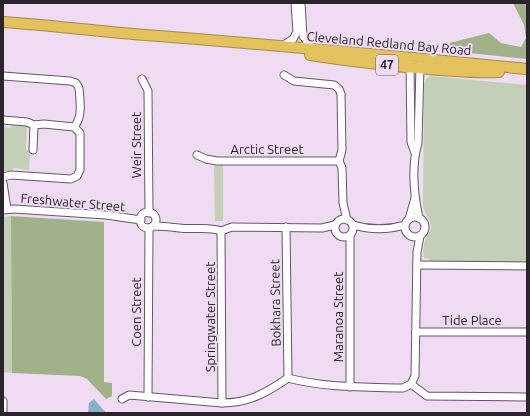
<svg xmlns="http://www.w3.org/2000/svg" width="530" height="416" viewBox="0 0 530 416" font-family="Ubuntu,sans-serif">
<rect width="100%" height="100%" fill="#efdcf2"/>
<g fill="#c4cfb7">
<path d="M 431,76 L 527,85 L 527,262 L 429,262 L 429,259 L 424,258 C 422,251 424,242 427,236 C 429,232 431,230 431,227 C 431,220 424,213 423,206 L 424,84 L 426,79 Z"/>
<polygon points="11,124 27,125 26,150 30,150 29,170 13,168 12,172 3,174 3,127 11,128"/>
<polygon points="223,165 223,221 215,221 214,166"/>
<polygon points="11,216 12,373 3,372 3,217"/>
</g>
<g fill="#a1b28b">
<polygon points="513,3 527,3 527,59 450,51 449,43 489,33 501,43 521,47 526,38 524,25"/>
<polygon points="11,216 104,222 104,382 112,383 112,396 106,399 87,379 80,376 12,373"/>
</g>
<polygon fill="#84b2c6" points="94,399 106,413 88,413 89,403"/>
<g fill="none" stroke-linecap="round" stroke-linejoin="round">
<defs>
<g id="minor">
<polyline points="301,3 303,36 308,43 313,49"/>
<polyline points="284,45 293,39 297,32 295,3"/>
<polyline points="410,64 411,142 415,153"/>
<polyline points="284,75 294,81 334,85 339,89 341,94 342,150 339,161 342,168 343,203 347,220"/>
<path d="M 3,76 L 70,81 L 76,83 L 79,88 C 80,101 83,117 74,127"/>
<polyline points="142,79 148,91 149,213"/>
<polyline points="3,120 27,122 34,125 44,124 74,127 80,133 80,170 77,176 71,179 11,175 3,177"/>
<polyline points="33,150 34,125"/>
<polyline points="197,155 206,159 217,161 339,161"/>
<polyline points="3,183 7,209"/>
<polyline points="3,210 14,209 106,215 141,220"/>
<circle cx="148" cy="220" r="8"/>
<circle cx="415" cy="227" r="10"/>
<path d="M 419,218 C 414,195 411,167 418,143 L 420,65"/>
<circle cx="344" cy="228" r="9"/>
<polyline points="409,219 415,198"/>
<path d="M 353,225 C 370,230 388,230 405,225"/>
<path d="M 153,226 C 163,226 171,227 179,228 C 194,230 207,226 221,231 L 232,227 L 322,228 L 335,225"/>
<polyline points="286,227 288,378"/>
<polyline points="221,231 222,403"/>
<polyline points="350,236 350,387"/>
<polyline points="417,265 527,266"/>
<polyline points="416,332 527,332"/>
<polyline points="411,384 427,396 527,397"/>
<polyline points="148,397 149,228"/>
<path d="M 122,399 L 129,395 L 222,403 C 249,403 266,393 288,378 C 325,388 365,387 403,388 L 411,384 L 415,376 L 417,252 L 420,236"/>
<polyline points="3,401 3,413"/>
</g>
<g id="highway">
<path d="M 3,22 C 46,25 89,30 133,34 C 264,44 396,56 527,69"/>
<path d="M 310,55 C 350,61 389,66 429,69 C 453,71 476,73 499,72"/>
</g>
</defs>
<use href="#minor" stroke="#655568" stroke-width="9"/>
<use href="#highway" stroke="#a38b4c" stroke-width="12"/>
<use href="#minor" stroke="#fff" stroke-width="7"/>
<use href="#highway" stroke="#e4c35e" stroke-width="10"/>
</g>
<g text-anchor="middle" stroke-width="4" stroke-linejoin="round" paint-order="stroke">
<rect fill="#efdcf2" stroke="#665b67" stroke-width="1" x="376" y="55" width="22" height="20" rx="3"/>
<g font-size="12" font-weight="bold" fill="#2b242c">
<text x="387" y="69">47</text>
</g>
<g font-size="13" fill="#2b242c" stroke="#efdcf2">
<text transform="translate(389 43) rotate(5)" y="5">Cleveland Redland Bay Road</text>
<text transform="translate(136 145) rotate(-90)" y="5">Weir Street</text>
<text x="267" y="154">Arctic Street</text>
<text transform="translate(73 202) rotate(5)" y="5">Freshwater Street</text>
<text transform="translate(275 303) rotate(-91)" y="5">Bokhara Street</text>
<text transform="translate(136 312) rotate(-90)" y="5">Coen Street</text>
<text transform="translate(210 317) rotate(-90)" y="5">Springwater Street</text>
<text transform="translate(338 317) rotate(-90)" y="5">Maranoa Street</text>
<text x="472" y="325">Tide Place</text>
</g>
</g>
<rect width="530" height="416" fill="none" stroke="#2b242c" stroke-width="8"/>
</svg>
